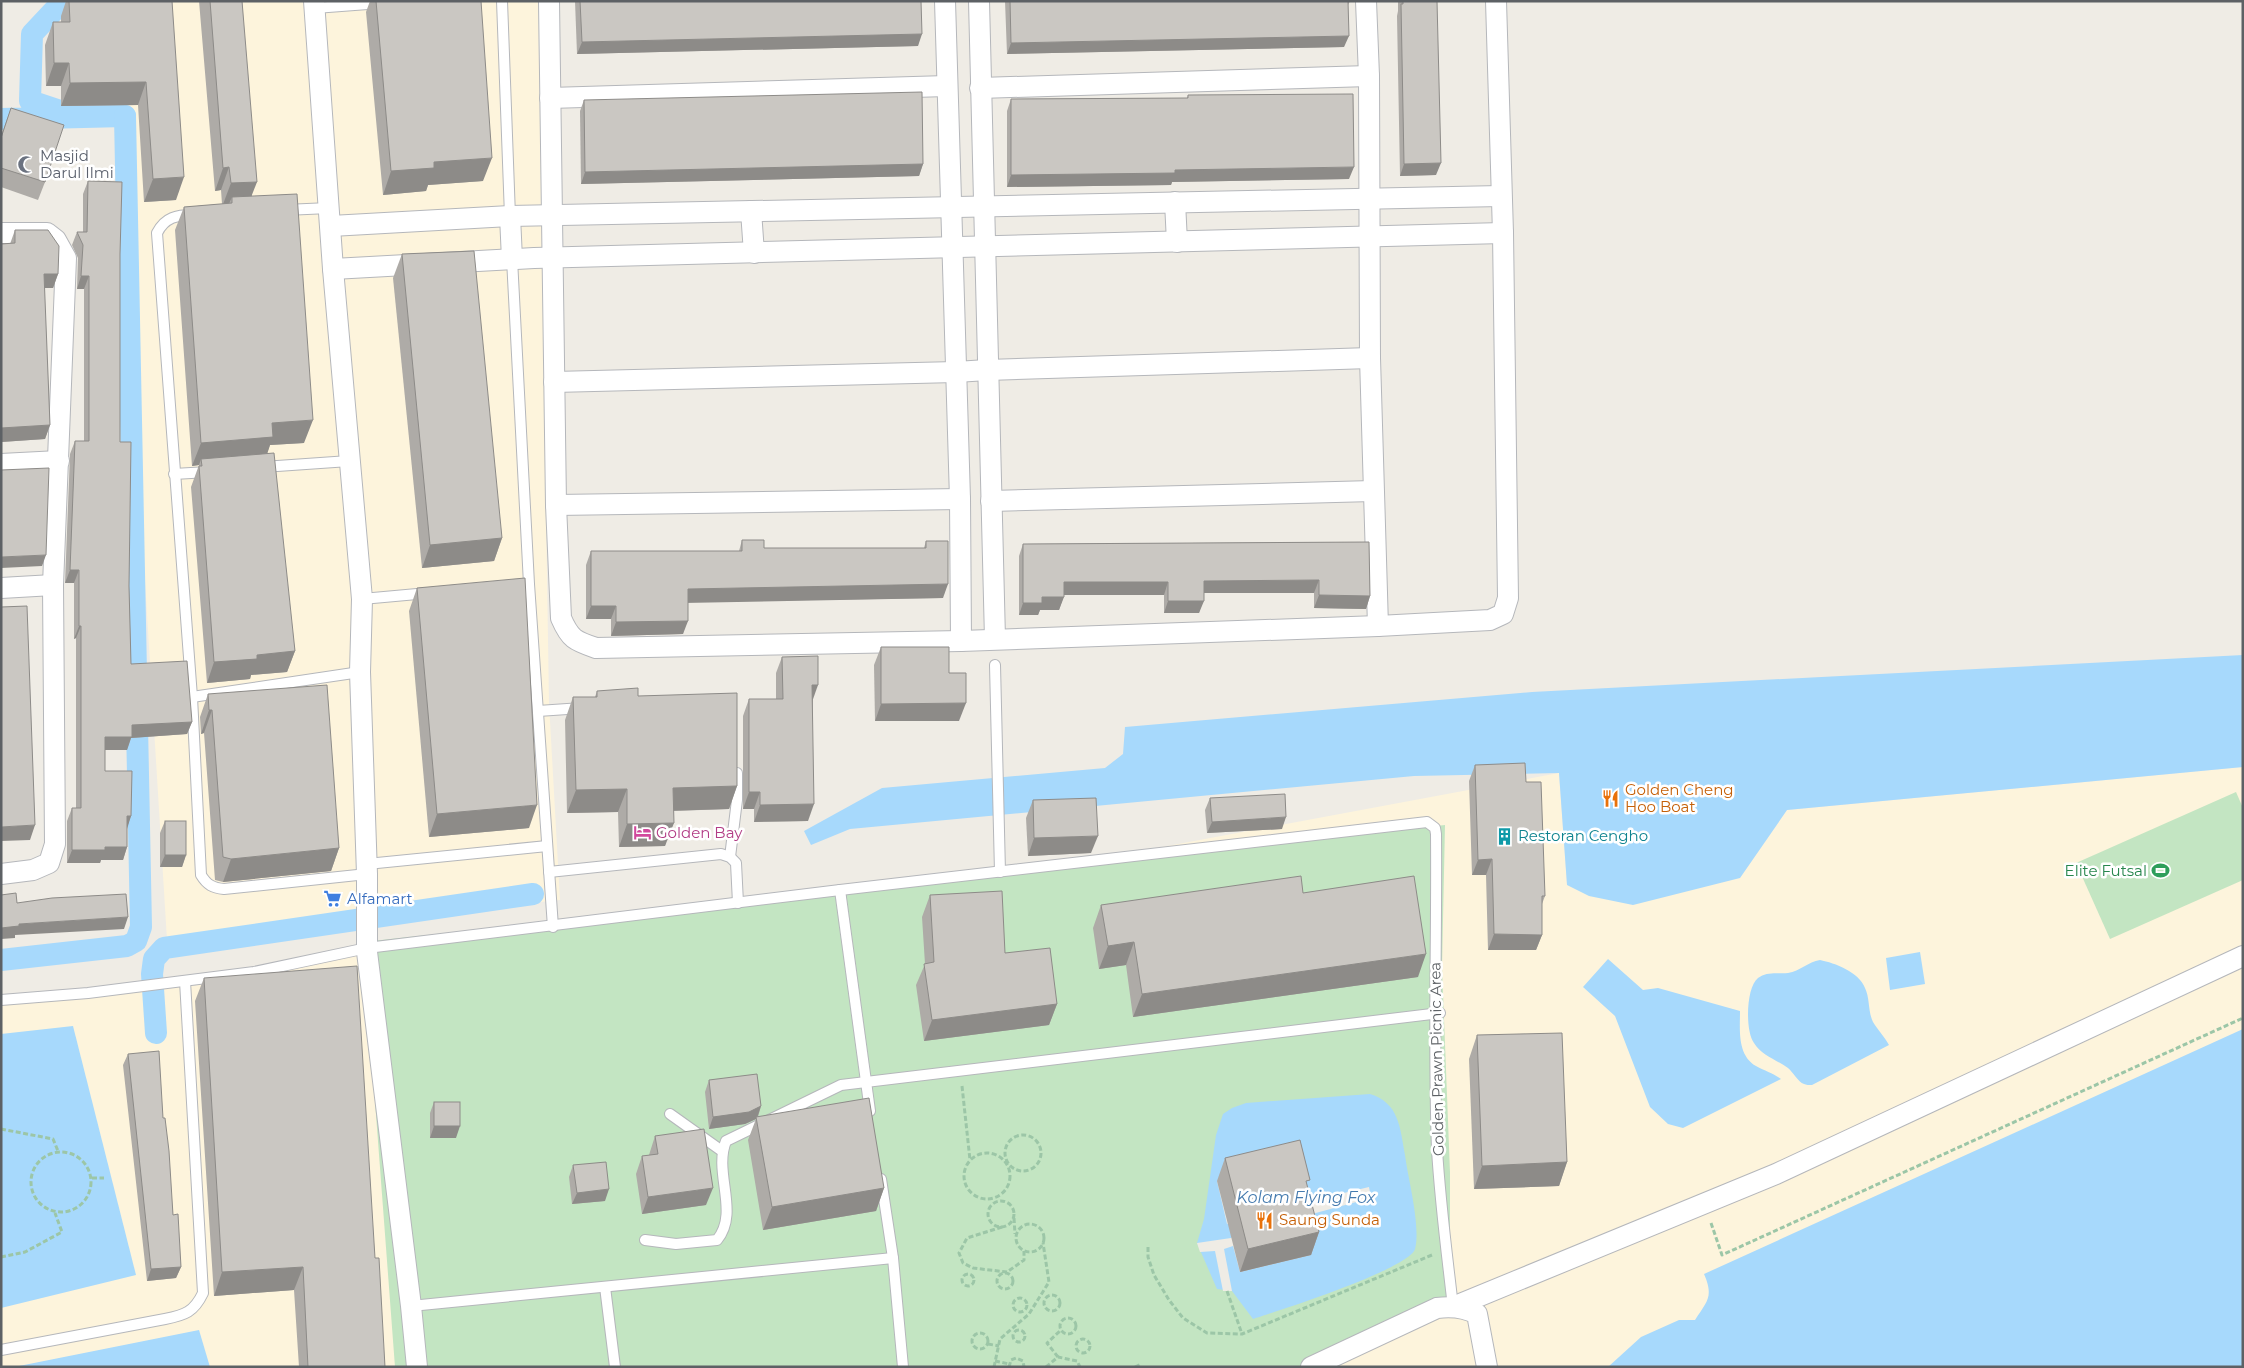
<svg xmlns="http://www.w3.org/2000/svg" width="2244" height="1368" viewBox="0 0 2244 1368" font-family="Montserrat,sans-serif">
<rect width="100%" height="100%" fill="#efece5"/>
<g fill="#fdf4dc">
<polygon points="127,1 538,1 549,703 560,900 167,940 131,353"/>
<polygon points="2243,767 2243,1367 1,1367 1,1005 91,998 256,978 363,953 846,906 1559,773 1567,885 1740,878 1787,810"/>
</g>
<g fill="#c3e5c2">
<polygon points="2236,792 2243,808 2243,880 2110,939 2076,863"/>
<polygon points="1445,825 1442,967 1450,1172 1450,1296 1298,1367 395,1367 363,942"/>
</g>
<g fill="#a7d9fc">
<polygon points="2243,655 2243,767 1787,810 1740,878 1633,905 1589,896 1567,885 1559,773 1414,776 850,829 811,845 804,831 882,788 1105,768 1123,754 1125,727 1532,692"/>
<polygon points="1920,952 1925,984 1890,990 1886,958"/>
<path d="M 1608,959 L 1643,990 L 1658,988 L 1740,1011 C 1740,1030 1737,1055 1756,1066 C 1765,1071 1773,1073 1781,1079 L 1683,1128 L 1668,1124 L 1650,1107 L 1615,1016 L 1583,987 Z"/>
<path d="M 1820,960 C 1835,963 1859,972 1865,988 C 1870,998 1868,1012 1873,1022 C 1878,1030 1884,1036 1889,1045 L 1812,1085 C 1809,1085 1806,1085 1804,1084 C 1798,1082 1793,1072 1788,1068 C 1777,1060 1761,1055 1754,1043 C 1745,1031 1746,987 1758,978 C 1767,971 1778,974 1788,973 C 1800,971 1808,962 1820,960 Z"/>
<polygon points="73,1026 136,1275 1,1308 1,1034"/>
<path d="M 2243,1029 L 2243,1367 L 1608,1367 L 1641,1337 L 1679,1320 L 1695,1320 C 1707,1301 1714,1297 1704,1274 Z"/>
<path d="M 1370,1094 C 1399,1103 1400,1127 1405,1155 C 1408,1179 1421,1226 1415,1249 C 1409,1269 1278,1311 1253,1319 L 1232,1291 L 1217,1289 L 1197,1243 L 1204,1219 L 1216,1135 L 1223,1114 L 1232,1108 L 1246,1103 Z"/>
<polygon points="199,1330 210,1367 14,1367"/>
</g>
<polygon fill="#efece5" points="1217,1181 1302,1203 1369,1187 1371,1198 1301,1217 1311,1255 1240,1272 1233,1246 1224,1249 1232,1291 1223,1291 1215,1251 1200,1252 1197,1243 1231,1238 1255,1217 1227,1224"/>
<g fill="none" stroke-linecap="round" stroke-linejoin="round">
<g stroke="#a7d9fc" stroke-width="22">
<polyline points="1,119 125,116 60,111 30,101 32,34 63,1"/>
<polyline points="1,960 127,946 136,941 141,927 125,116"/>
<polyline points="156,1033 152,974 154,959 164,948 533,894"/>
</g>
<defs>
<g id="service">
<polyline points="502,1 510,216"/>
<polyline points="315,8 381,3"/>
<polyline points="285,210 329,208"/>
<path d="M 193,215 C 177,215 165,217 157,233 L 192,697 L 201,875 C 207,885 213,888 224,889 L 367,874"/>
<polyline points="512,259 529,584 553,927"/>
<polyline points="263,467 349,461"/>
<polyline points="174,474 208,472"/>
<polyline points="362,599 428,593"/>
<polyline points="995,665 1000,872"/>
<polyline points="192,697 360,672"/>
<polyline points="538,711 582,708"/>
<polyline points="730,857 737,800 737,773"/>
<polyline points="367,864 547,846"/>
<polyline points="549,872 721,854 730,857 736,863 738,903"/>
<polyline points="840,890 870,1111"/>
<path d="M 1,1000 L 88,993 L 254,972 L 367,948 L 840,890 L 1427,822 L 1435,828 L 1436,834 C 1437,939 1433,1044 1437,1149 C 1440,1202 1447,1254 1453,1307"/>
<polyline points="670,1114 722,1151"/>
<polyline points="881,1179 893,1258 903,1367"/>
<path d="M 645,1240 L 676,1244 L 717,1240 C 740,1212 713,1173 726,1141 L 841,1085 L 1440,1013"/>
<polyline points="605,1287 615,1367"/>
<polyline points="411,1306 893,1258"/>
<path d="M 1,1350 L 165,1319 C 185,1315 194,1312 203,1293 L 185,981"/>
</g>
<g id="minor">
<polyline points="314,1 333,269 362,599 360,672 367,874 367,952 411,1306 417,1367"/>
<path d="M 549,1 L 556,505 L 561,618 C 570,639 575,641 596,648 L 961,641 L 1378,626 L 1490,620 L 1503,614 L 1508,598 L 1503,233 L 1496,1"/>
<polyline points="945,1 960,499 961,641"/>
<polyline points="979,1 995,639"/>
<polyline points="1366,1 1369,76 1370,358 1378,626"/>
<polyline points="980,88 1369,76"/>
<polyline points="550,98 947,86"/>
<polyline points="1175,202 1177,242"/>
<polyline points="751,211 754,253"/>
<polyline points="510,216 512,259"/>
<polyline points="331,226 510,216 1501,196"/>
<polyline points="1,233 47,233 56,240 66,258 53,585 55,844 49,863 33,870 1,874"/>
<polyline points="333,269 534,258 1503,233"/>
<polyline points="554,382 956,372 987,370 1370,358"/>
<polyline points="1,464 59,461"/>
<polyline points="991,501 1373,491"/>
<polyline points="556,505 960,499"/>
<polyline points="1,588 53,585"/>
<polyline points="1453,1307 1776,1174 2243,956"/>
<path d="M 1311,1367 L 1437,1308 C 1452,1306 1464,1307 1477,1314 L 1487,1367"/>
</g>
</defs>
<use href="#service" stroke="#b5b7bb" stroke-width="12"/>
<use href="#minor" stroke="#b5b7bb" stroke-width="22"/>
<g stroke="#9cc6a7" stroke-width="3" stroke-dasharray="5 2.5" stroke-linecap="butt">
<polyline points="962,1086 970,1160"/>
<polyline points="1,1129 53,1139 58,1151"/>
<circle cx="1023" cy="1153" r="18"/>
<circle cx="61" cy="1182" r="30"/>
<circle cx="987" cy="1176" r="23"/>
<polyline points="92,1178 104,1178"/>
<circle cx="1001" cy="1214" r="13"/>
<polyline points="1014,1218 1015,1234"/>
<polyline points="1711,1223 1722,1255 2243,1018"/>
<circle cx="1030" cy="1238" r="14"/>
<polyline points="1002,1227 967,1238 959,1253 963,1263 973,1268 1007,1272 1024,1260 1024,1251"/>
<polyline points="1148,1247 1148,1257 1154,1275 1169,1300 1183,1318 1207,1333 1242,1334 1432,1255"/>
<polyline points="1,1257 25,1252 62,1232 55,1213"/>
<circle cx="1005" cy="1281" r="8"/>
<circle cx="968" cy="1280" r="6"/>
<polyline points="1227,1291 1242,1334"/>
<circle cx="1052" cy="1303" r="8"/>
<circle cx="1020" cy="1305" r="7"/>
<circle cx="1068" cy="1326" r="8"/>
<circle cx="1019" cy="1336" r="6"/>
<circle cx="980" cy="1341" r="8"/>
<circle cx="1083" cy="1346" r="7"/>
<polyline points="988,1344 999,1346"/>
<polyline points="1058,1357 1047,1343 1061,1330"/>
<polyline points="995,1361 1009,1364"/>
<polyline points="994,1367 1000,1339 1029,1314 1049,1282 1043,1243"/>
<polyline points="1009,1367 1011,1360 1016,1358 1023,1361 1024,1367"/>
<polyline points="1046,1367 1058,1357 1077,1361 1080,1367"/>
<polyline points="1135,1367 1141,1364"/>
</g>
<use href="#service" stroke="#fff" stroke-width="10"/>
<use href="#minor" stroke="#fff" stroke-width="20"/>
</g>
<g fill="#aeaba7">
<polygon points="66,1 172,1 176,200 144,202 138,105 61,106 61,86 46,86 45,45 53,22 61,22 61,16"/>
<polygon points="199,1 242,1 252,196 304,443 270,445 267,454 295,651 287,672 251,675 250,679 207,683 191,487 199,465 192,466 175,230 184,207 222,204 221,190 215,191"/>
<polygon points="370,1 481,1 483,181 428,185 426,191 383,195 366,12"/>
<polygon points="575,1 921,1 918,46 577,54"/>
<polygon points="1005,1 1350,1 1348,5 1344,47 1007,54"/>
<polygon points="1398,1 1437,1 1436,175 1400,176 1397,16 1398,11"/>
<polygon points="1188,95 1349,179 1172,182 1171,185 1007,187 1007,111 1011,99 1187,98"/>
<polygon points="584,100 923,164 919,176 581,184 580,111"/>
<polygon points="11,108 45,182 38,200 1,187 1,136"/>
<polygon points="88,181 120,254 120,442 129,586 131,664 192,722 187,734 131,738 127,750 105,750 105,771 131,816 127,827 127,847 123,860 101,860 100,863 67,863 67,821 72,808 76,808 76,638 74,639 74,583 65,583 70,454 75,441 84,441 84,289 77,289 78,258 72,245 77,232 83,232 83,194"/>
<polygon points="15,230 58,274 53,288 44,288 50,425 45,439 1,442 1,244 10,244"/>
<polygon points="402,254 502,538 494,561 422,568 393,278"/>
<polygon points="742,540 764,548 924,548 926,541 943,598 688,602 683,634 611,636 611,619 586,619 586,565 591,551 739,551"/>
<polygon points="1369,542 1370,596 1366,609 1314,608 1314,593 1204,593 1199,613 1164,613 1164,595 1064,595 1059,610 1040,610 1038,615 1019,615 1019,556 1023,544"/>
<polygon points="417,588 529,828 429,837 409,611"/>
<polygon points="881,647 949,673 959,721 875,721 874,665"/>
<polygon points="782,657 813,701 808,821 754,822 754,809 743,809 743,716 749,699 776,699 776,673"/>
<polygon points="597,691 638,696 737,786 729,809 673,811 665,846 619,847 618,812 567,813 565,720 573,697 595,697"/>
<polygon points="208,694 339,848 331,871 223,882 215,880 204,733 201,734 200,717"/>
<polygon points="1475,765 1545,896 1542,904 1542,935 1536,950 1488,950 1486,875 1472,875 1469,781"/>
<polygon points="1210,798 1282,829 1207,833 1205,810"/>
<polygon points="1033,800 1091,853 1028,856 1026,818"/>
<polygon points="165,821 186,855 182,867 160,867 160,833"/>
<polygon points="1303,893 1418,977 1133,1017 1126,965 1099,969 1093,928 1101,905"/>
<polygon points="930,895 1005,953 1057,1004 1049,1025 924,1041 916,985 925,964 922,917"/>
<polygon points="204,978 375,1258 385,1367 299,1367 294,1290 214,1296 195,1001"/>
<polygon points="1477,1035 1567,1162 1559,1186 1474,1189 1469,1059"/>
<polygon points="128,1054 163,1118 173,1215 181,1267 176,1278 147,1281 123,1065"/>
<polygon points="709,1080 761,1106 758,1117 884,1188 876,1211 763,1230 748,1140 756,1119 745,1124 709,1129 705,1092"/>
<polygon points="434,1102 456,1138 430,1138 430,1113"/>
<polygon points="655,1136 706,1205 642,1214 636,1174 642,1156 649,1155"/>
<polygon points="1225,1158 1319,1232 1311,1255 1240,1272 1217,1181"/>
<polygon points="573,1165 605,1201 572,1204 569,1177"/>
</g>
<g fill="#8d8b88">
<polygon points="922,34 918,46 577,54 582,42"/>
<polygon points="1349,36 1344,47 1007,54 1011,43"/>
<polygon points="54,63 69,63 61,86 46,86"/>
<polygon points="146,82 138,105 61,106 70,83"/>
<polygon points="492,158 483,181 428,185 426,191 383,195 391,171 434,162"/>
<polygon points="1441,163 1436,175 1400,176 1404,164"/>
<polygon points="923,164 919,176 581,184 585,172"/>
<polygon points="229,167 221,190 215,191 223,168"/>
<polygon points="1354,167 1349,179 1172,182 1171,185 1007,187 1011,175 1175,170"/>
<polygon points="184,177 176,200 144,202 153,179"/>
<polygon points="257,182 248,205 232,203 232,197 228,206 222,207 231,183"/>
<polygon points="44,274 58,274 53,288 39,288"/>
<polygon points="81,276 89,276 84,289 77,289"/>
<polygon points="313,420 304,443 270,445 265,460 201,459 199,465 192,466 201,443 272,423"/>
<polygon points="50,425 45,439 1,442 1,428"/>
<polygon points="502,538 494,561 422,568 430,545"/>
<polygon points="46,555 42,566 1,568 1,557"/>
<polygon points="70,570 79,570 74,583 65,583"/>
<polygon points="1319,580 1314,593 1199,593 1204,581"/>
<polygon points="1064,582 1168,582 1164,595 1059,595"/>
<polygon points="948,584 943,598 683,603 688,589"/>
<polygon points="1319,595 1370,596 1366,609 1314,608"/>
<polygon points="1042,597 1064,597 1059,610 1040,610 1038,615 1019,615 1023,603"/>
<polygon points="1168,601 1204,601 1199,613 1164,613"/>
<polygon points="591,606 616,606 611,619 586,619"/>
<polygon points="688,621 683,634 611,636 616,622"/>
<polygon points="79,626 81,626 76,638 74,639"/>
<polygon points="295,651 287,672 251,675 250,679 207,683 214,662 257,655"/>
<polygon points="812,685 818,685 812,702"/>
<polygon points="966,703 959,721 875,721 881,704"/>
<polygon points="209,710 212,710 204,733 201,734"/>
<polygon points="192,722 187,734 131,738 127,750 100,750 105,737 132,725"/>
<polygon points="737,786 729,809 664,811 673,788"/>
<polygon points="627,789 618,812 567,813 576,790"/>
<polygon points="749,792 760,792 754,809 743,809"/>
<polygon points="814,804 808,821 754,822 760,805"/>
<polygon points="537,805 529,828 429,837 437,814"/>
<polygon points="127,816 131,816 127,829"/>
<polygon points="1286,817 1282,829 1207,833 1212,822"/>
<polygon points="674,823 665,846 619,847 627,824"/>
<polygon points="35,825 30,840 1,841 1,827"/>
<polygon points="1098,836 1091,853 1028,856 1034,838"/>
<polygon points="105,847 127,847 123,860 101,860 100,863 67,863 72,850"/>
<polygon points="339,848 331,871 223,882 231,859"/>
<polygon points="165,855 186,855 182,867 160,867"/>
<polygon points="1492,859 1486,875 1472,875 1478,860"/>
<polygon points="128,917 124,929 15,935 15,938 1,939 1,928 19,924"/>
<polygon points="1494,934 1542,935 1536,950 1488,950"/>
<polygon points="1134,942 1126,965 1099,969 1108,946"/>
<polygon points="1426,954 1418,977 1133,1017 1142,994"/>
<polygon points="1057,1004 1049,1025 924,1041 932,1020"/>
<polygon points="761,1106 757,1118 756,1117 756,1119 745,1124 709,1129 713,1117"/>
<polygon points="434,1126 460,1126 456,1138 430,1138"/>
<polygon points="1567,1162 1559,1186 1474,1189 1482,1166"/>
<polygon points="713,1188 706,1205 642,1214 648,1197"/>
<polygon points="884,1188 876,1211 763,1230 772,1207"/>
<polygon points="609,1189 605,1201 572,1204 577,1193"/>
<polygon points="1319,1232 1311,1255 1240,1272 1248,1249"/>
<polygon points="181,1267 176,1278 147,1281 151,1269"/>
<polygon points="303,1267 294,1290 214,1296 222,1272"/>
</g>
<g fill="#cac7c2" stroke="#8d8b88">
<polygon points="69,1 172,1 184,177 153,179 146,82 70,83 69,63 54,63 53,22 70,22"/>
<polygon points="210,1 242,1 257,182 231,183 229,167 223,168"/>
<polygon points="376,1 481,1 492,158 434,162 434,168 391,171"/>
<polygon points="580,1 921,1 922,34 582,42"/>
<polygon points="1010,1 1348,1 1349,36 1011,43"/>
<polygon points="1403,1 1437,1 1441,163 1404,164 1401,4 1403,4"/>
<polygon points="922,92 923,164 585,172 584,100"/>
<polygon points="1353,94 1354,167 1175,170 1175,173 1011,175 1011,99 1188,98 1188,95"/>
<polygon points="11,108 64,125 45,182 1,168 1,138"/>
<polygon points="88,181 122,182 120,254 120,442 131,442 129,586 131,664 187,661 192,722 132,725 132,737 105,737 105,771 132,771 131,816 127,816 127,847 105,847 105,850 72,850 72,808 81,808 81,626 79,626 79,570 70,570 75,441 89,441 89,276 81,276 83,245 77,232 87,232"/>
<polygon points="297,194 313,420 272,423 273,437 201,443 184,207 232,203 232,197"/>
<polygon points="15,230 48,230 59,246 58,274 44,274 50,425 1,428 1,244 15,243"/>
<polygon points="474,251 502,538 430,545 402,254"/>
<polygon points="274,453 295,651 257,655 257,659 214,662 199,466 202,466 201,459"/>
<polygon points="49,468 46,555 1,557 1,470"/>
<polygon points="742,540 764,540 764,548 926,548 926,541 948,541 948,584 688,589 688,621 616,622 616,606 591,606 591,551 742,551"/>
<polygon points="1369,542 1370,596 1319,595 1319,580 1204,581 1204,601 1168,601 1168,582 1064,582 1064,597 1042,597 1042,603 1023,603 1023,544"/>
<polygon points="525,578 537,805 437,814 417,588"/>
<polygon points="27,606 35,825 1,827 1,607"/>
<polygon points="881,647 949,647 949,673 966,673 966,703 881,704"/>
<polygon points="818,656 818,685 812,685 814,804 760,805 760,792 749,792 749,699 783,699 782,657"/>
<polygon points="327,685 339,848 231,859 223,857 212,710 209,710 208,694"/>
<polygon points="638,688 638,696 737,693 737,786 673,788 674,823 627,824 627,789 576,790 573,697 597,697 597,691"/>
<polygon points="1525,763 1526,782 1541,782 1545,896 1542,896 1542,935 1494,934 1492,859 1478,860 1475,765"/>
<polygon points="1285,794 1286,817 1212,822 1210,798"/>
<polygon points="1096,798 1098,836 1034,838 1033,800"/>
<rect x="165" y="821" width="21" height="34"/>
<polygon points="1301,876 1303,893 1414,876 1426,954 1142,994 1134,942 1108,946 1101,905"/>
<polygon points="1002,891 1005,953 1050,948 1057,1004 932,1020 924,964 934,962 930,895"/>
<polygon points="16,893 17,903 52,898 126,894 128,917 19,924 19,926 1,928 1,895"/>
<polygon points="357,966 375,1258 379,1258 385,1367 308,1367 303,1267 222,1272 204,978"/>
<polygon points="1562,1033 1567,1162 1482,1166 1477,1035"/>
<polygon points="159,1051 163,1118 165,1118 169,1151 173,1215 178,1214 181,1267 151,1269 128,1054"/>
<polygon points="757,1074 761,1106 749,1112 713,1117 709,1080"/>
<polygon points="869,1098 884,1188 772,1207 756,1117"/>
<rect x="434" y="1102" width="26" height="24"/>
<polygon points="704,1129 713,1188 648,1197 642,1156 658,1154 655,1136"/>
<polygon points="1300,1140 1310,1180 1306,1181 1319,1232 1248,1249 1225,1158"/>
<polygon points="606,1162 609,1189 577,1193 573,1165"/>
</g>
<defs>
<symbol id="mosque-bare" viewBox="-9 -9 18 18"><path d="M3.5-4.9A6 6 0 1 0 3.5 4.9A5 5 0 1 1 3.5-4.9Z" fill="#6b7280" stroke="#fff" stroke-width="2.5" paint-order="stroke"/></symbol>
<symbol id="restaurant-bare" viewBox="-9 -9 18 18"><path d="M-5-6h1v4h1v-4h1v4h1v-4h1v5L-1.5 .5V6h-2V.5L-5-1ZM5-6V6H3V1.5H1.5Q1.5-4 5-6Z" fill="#e8710a" stroke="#fff" stroke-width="2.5" paint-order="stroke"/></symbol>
<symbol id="hotel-bare" viewBox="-9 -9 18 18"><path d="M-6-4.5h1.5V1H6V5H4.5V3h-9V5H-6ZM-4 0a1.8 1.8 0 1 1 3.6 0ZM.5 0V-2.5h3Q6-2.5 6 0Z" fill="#d1479c" stroke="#fff" stroke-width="2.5" paint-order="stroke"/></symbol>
<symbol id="building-bare" viewBox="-9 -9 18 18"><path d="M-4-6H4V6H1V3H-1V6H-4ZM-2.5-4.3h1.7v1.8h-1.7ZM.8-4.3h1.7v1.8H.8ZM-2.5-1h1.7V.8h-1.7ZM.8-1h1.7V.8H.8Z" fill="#0f9aa8" stroke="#fff" stroke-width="2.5" paint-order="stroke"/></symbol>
<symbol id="stadium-bare" viewBox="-9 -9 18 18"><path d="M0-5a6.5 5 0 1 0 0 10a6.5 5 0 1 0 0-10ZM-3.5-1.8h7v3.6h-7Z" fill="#2e9e5b" stroke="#fff" stroke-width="2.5" paint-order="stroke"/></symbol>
<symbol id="supermarket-bare" viewBox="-9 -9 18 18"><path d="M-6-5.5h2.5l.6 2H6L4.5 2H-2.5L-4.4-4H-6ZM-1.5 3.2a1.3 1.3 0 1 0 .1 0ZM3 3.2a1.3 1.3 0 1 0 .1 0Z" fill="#3f7fe0" stroke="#fff" stroke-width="2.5" paint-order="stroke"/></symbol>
</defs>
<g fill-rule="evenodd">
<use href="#mosque-bare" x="14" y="152" width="25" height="25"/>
<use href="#restaurant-bare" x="1598" y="786" width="25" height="25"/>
<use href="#hotel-bare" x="630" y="820" width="25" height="25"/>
<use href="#building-bare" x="1492" y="824" width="25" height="25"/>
<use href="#stadium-bare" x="2148" y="858" width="25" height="25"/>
<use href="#supermarket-bare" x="320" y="886" width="25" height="25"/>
<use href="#restaurant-bare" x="1252" y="1208" width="25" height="25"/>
</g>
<g text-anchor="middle" stroke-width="5" stroke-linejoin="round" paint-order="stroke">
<g font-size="15" fill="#5b616d" stroke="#fff" text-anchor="start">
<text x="40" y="161">Masjid<tspan x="40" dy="17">Darul Ilmi</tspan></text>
</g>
<g font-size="15" fill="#c56008" stroke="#fff" text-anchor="start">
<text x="1625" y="795">Golden Cheng<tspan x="1625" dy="17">Hoo Boat</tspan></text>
<text x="1279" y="1225">Saung Sunda</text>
</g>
<g font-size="15" fill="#b23c85" stroke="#fff" text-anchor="start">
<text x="656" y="838">Golden Bay</text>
</g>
<g font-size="15" fill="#0d838f" stroke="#fff" text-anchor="start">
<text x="1518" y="841">Restoran Cengho</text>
</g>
<g font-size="15" fill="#27864d" stroke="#fff" text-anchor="end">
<text x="2147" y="876">Elite Futsal</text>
</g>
<g font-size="15" fill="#366cbe" stroke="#fff" text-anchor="start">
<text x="347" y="904">Alfamart</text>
</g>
<g font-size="15" fill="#5d6165" stroke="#fff">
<text transform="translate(1437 1059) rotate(-91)" y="5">Golden Prawn Picnic Area</text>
</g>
<g font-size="16" font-style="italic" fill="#447aae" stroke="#fff">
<text x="1306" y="1203">Kolam Flying Fox</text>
</g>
</g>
<rect width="2244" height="1368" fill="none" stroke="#5d6165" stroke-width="5"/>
</svg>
